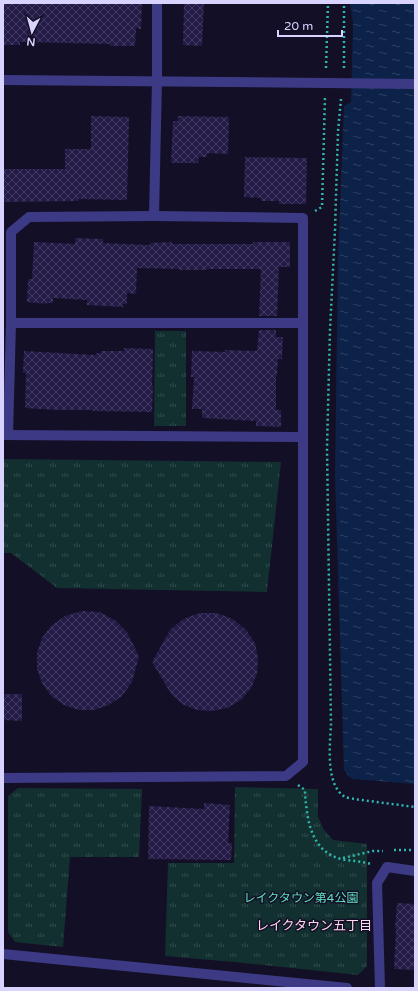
<svg xmlns="http://www.w3.org/2000/svg" width="418" height="991" viewBox="0 0 418 991" font-family="'Varela Round','Noto Sans JP',sans-serif">
<defs>
<pattern id="grass-tufts" width="24" height="20" patternUnits="userSpaceOnUse"><rect width="24" height="20" fill="#12302f"/><path d="M3 7l-1-3M5 7V3M7 7l1-3M15 17l-1-3M17 17v-4M19 17l1-3" fill="none" stroke="#344d4e"/></pattern>
<pattern id="water-ripples" width="26" height="14" patternUnits="userSpaceOnUse"><rect width="26" height="14" fill="#0c2248"/><path d="M2 4q2-2 4 0t4 0M15 11q2-2 4 0t4 0" fill="none" stroke="#2f4163"/></pattern>
<pattern id="building-cross-hatch" width="8" height="8" patternUnits="userSpaceOnUse"><rect width="8" height="8" fill="#241b47"/><path d="M0 0l8 8M0 8l8-8" fill="none" stroke="#433b63"/></pattern>
</defs>
<rect width="100%" height="100%" fill="#130f26"/>
<g fill="url(#grass-tufts)">
<polygon points="155,331 186,331 186,426 154,426"/>
<polygon points="3,459 281,462 267,592 57,588 11,553 3,553"/>
<polygon points="235,787 318,789 318,817 324,830 333,840 367,844 367,966 358,975 234,962 165,956 168,863 234,863"/>
<polygon points="18,788 142,789 139,857 70,857 63,947 15,942 8,932 8,796"/>
</g>
<polygon fill="url(#water-ripples)" points="350,3 415,3 415,784 353,779 348,776 344,770 335,475 338,257 344,106 351,102 353,23"/>
<g fill="url(#building-cross-hatch)">
<polygon points="3,3 142,3 141,29 136,28 135,46 110,46 110,44 20,42 20,45 3,45"/>
<polygon points="184,3 204,3 202,46 183,45"/>
<polygon points="91,116 129,117 127,200 79,199 79,201 3,202 3,169 65,169 65,149 91,149"/>
<polygon points="178,116 229,117 228,154 207,153 207,157 199,157 198,163 171,163 173,121 178,121"/>
<polygon points="245,157 307,158 306,204 279,204 279,201 261,201 261,198 244,197"/>
<polygon points="75,238 103,239 103,243 150,245 150,243 172,242 172,244 253,244 253,242 290,242 290,267 279,267 277,316 259,316 261,269 206,269 206,270 179,270 179,269 137,268 136,294 127,293 127,304 123,304 123,307 87,305 87,300 53,298 53,303 47,303 47,304 27,302 28,279 32,279 34,242 75,244"/>
<polygon points="259,330 276,330 276,337 283,337 282,359 278,359 277,376 276,376 276,410 281,410 281,427 256,426 256,421 202,418 202,409 192,409 194,377 191,377 192,351 225,352 225,350 257,351"/>
<polygon points="124,348 153,349 152,386 153,386 152,412 92,411 92,410 59,410 25,408 26,373 23,373 24,351 96,355 96,353 101,353 101,351 124,351"/>
<polygon points="82,611 99,612 115,620 127,632 139,656 132,682 122,696 109,705 94,710 79,710 64,705 51,696 42,683 37,669 37,653 42,638 51,626 65,616"/>
<polygon points="199,613 217,613 233,619 246,630 255,643 258,658 257,674 251,688 241,700 227,708 212,711 197,710 182,704 171,694 152,662 170,630 183,619"/>
<polygon points="3,694 22,694 22,721 3,720"/>
<polygon points="204,803 230,805 228,843 232,843 231,860 148,859 149,806 204,809"/>
<polygon points="397,903 415,904 415,970 394,969 396,929 395,929"/>
</g>
<g fill="none" stroke-linecap="round" stroke-linejoin="round">
<g stroke="#2fb8b0" stroke-width="2.5" stroke-dasharray="2 3" stroke-linecap="butt">
<polyline points="326,68 328,3"/>
<polyline points="344,68 344,3"/>
<path d="M 341,99 L 338,131 L 335,230 L 330,330 L 327,447 L 331,725 C 330,744 325,785 345,797 C 347,798 351,798 354,799 L 415,807"/>
<polyline points="315,211 322,207 325,97"/>
<path d="M 298,785 L 305,790 C 305,798 306,804 307,812 C 310,833 318,853 341,859 C 351,861 361,861 371,864"/>
<polyline points="394,850 415,850"/>
<polyline points="343,858 373,851 383,851"/>
</g>
<g stroke="#3d3a85" stroke-width="10">
<polyline points="154,216 157,81 157,3"/>
<polyline points="11,323 303,323"/>
<polyline points="3,435 303,437"/>
<polyline points="3,778 286,776 303,762 303,218 154,216 29,217 11,232 11,323 8,435"/>
<polyline points="3,954 347,988"/>
<polyline points="380,988 377,883 387,867 415,871"/>
</g>
<polyline stroke="#3d3a85" stroke-width="10" points="3,80 326,83"/>
<polyline stroke="#3d3a85" stroke-width="10" points="326,83 415,84"/>
</g>
<g text-anchor="middle" stroke-width="3" stroke-linejoin="round" paint-order="stroke">
<g font-size="12" fill="#5fe0c0" stroke="#130f26">
<text x="301" y="902">レイクタウン第4公園</text>
</g>
<g font-size="13" fill="#ffd6f0" stroke="#130f26">
<text x="314" y="930">レイクタウン五丁目</text>
</g>
</g>
<rect width="418" height="991" fill="none" stroke="#d9d4ff" stroke-width="8"/>
<g transform="translate(32 32) rotate(186)" stroke="#130f26" stroke-width="3" paint-order="stroke">
<path d="M0-3L7 15L0 10L-7 15Z" fill="#d9d4ff"/>
<text y="-6" font-size="11" font-weight="bold" text-anchor="middle" fill="#d9d4ff">N</text>
</g>
<path d="M278 30v6h64v-6" fill="none" stroke="#d9d4ff" stroke-width="2"/>
<text x="284" y="30" font-size="12" fill="#d9d4ff" stroke="#130f26" stroke-width="3" paint-order="stroke">20 m</text>
</svg>
